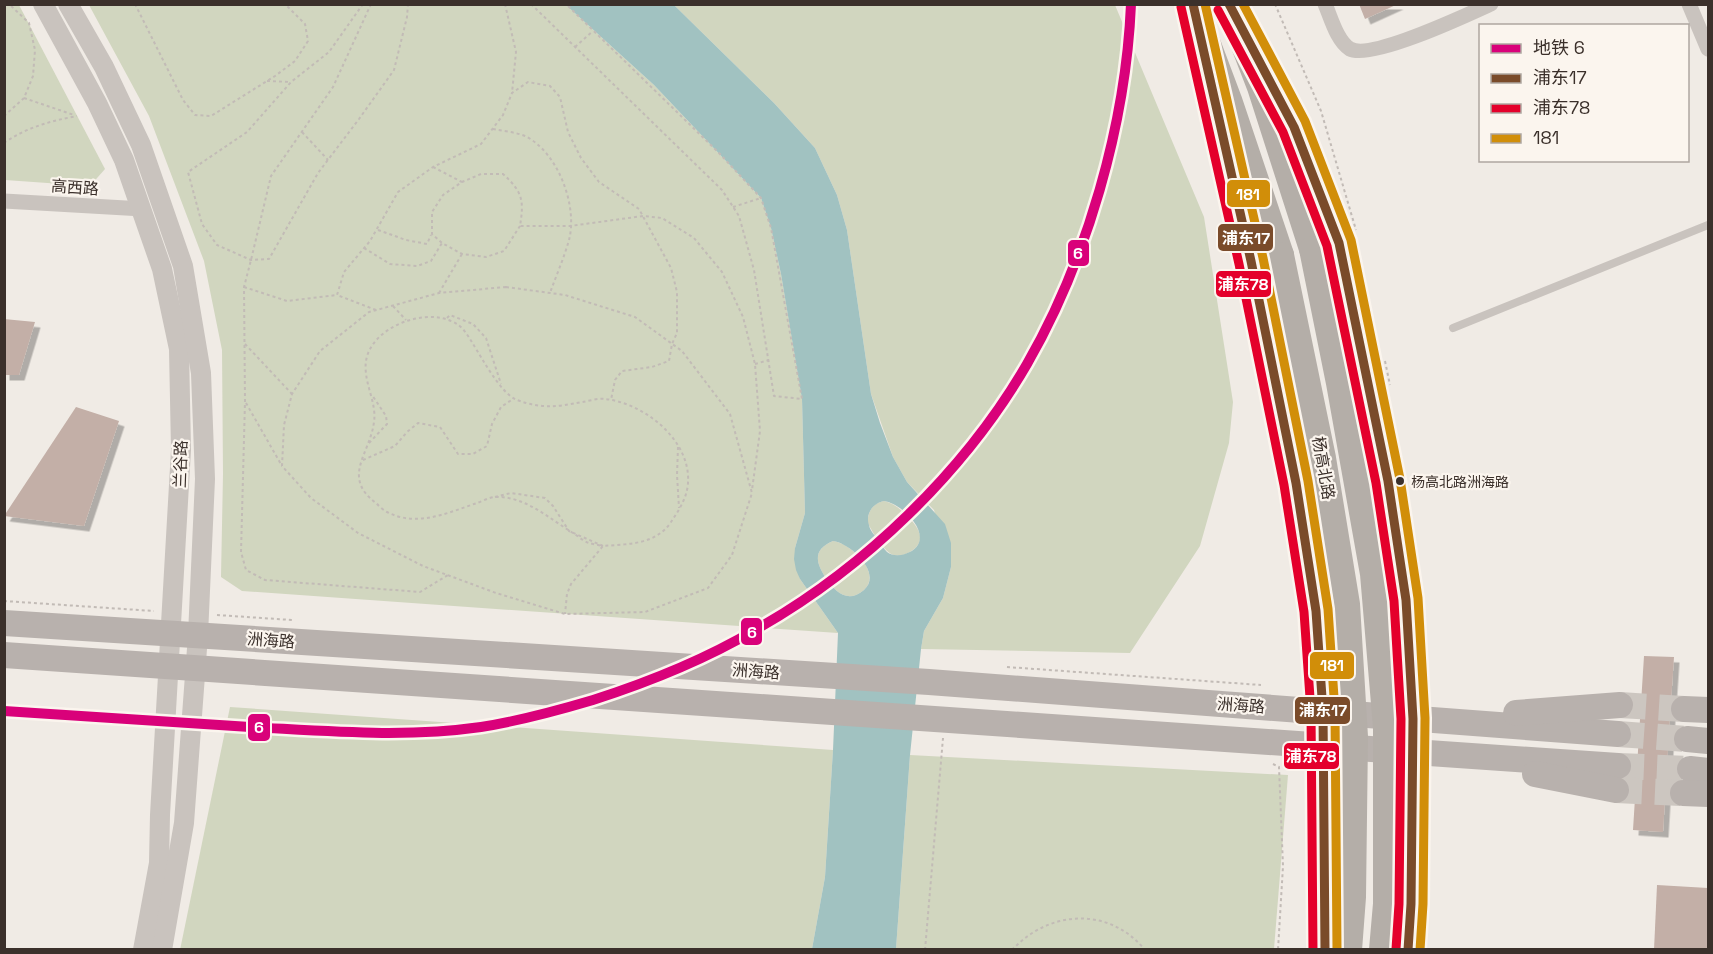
<svg xmlns="http://www.w3.org/2000/svg" width="1713" height="954" viewBox="0 0 1713 954" font-family="'Space Grotesk','Noto Sans SC',sans-serif">
<defs>
<filter id="shadow"><feDropShadow dx="5.5" dy="5.5" stdDeviation="0" flood-color="#0004"/></filter>
</defs>
<rect width="100%" height="100%" fill="#f0ebe5"/>
<g fill="#d1d6bf">
<polygon points="4,5 19,5 105,169 90,186 5,180"/>
<polygon points="89,5 566,5 654,85 761,198 771,228 781,274 802,399 805,513 795,548 800,579 838,633 242,591 221,577 223,474 222,350 204,261 149,116"/>
<polygon points="674,5 1115,5 1204,217 1233,402 1229,443 1200,546 1130,653 921,649 924,631 943,598 951,567 934,510 907,482 893,457 871,394 847,230 837,195 815,148 774,103"/>
<path d="M 884,501 C 894,503 900,509 907,516 C 920,528 928,543 908,553 C 904,555 899,556 894,555 C 885,553 872,532 868,523 C 867,512 873,503 884,501 Z"/>
<path d="M 833,541 C 850,543 883,573 864,590 C 848,604 835,592 826,578 C 816,563 812,550 833,541 Z"/>
<polygon points="230,707 833,750 825,877 812,949 180,950"/>
<polygon points="910,755 1288,775 1274,949 896,949"/>
</g>
<path fill="#a1c2c1" fill-rule="evenodd" d="M 566,5 L 674,5 L 774,103 L 815,148 L 837,195 L 847,230 L 871,394 L 880,423 L 893,457 L 907,482 L 945,524 L 951,543 L 951,567 L 943,598 L 924,631 L 921,649 L 910,755 L 896,949 L 812,949 L 825,877 L 833,750 L 838,633 L 800,579 L 796,570 L 794,559 L 795,548 L 805,513 L 802,399 L 781,274 L 771,228 L 761,198 L 654,85 ZM 884,501 C 905,504 940,542 905,554 C 899,556 892,556 887,552 C 884,549 881,544 879,540 C 875,536 870,531 869,525 C 865,514 873,503 884,501 ZM 833,541 C 850,543 883,573 864,590 C 848,604 835,592 826,578 C 816,563 812,550 833,541 Z"/>
<g fill="#c3afa7" filter="url(#shadow)">
<polygon points="1359,4 1398,4 1365,19"/>
<polygon points="4,319 35,322 19,375 4,375"/>
<polygon points="76,407 119,421 84,526 4,516"/>
<polygon points="1644,656 1674,657 1671,701 1669,708 1670,715 1663,832 1633,830"/>
<polygon points="1657,885 1708,888 1708,950 1654,950"/>
</g>
<g fill="none" stroke-linecap="round" stroke-linejoin="round">
<g stroke="#ccc6c0" stroke-width="26" stroke-dasharray="26 13" stroke-linecap="butt">
<polyline points="1620,705 1684,709"/>
<polyline points="1618,734 1687,739"/>
<polyline points="1618,766 1690,769"/>
<polyline points="1616,790 1683,793"/>
</g>
<g stroke="#c2bbb6" stroke-width="2" stroke-dasharray="3 3" stroke-linecap="butt">
<polyline points="135,4 183,100 195,115 211,116 275,76 295,61 308,41 305,24 285,4"/>
<polyline points="363,4 329,52 291,82 247,132 188,172 202,224 217,245 251,260 269,259 318,173 359,119 394,70 407,17 408,4"/>
<polyline points="371,4 333,87 271,176 251,260 244,287 245,401 241,552 246,570 265,580 420,592 448,575"/>
<polyline points="505,4 516,52 512,93"/>
<polyline points="531,4 722,190 739,216 754,270 774,396 802,399 771,228 761,198 719,153 566,4"/>
<polyline points="1275,4 1321,111 1356,230"/>
<polyline points="575,47 593,31"/>
<polyline points="267,81 291,82"/>
<polyline points="24,98 74,115"/>
<polyline points="4,116 24,98 33,76 35,50 29,23 9,4"/>
<path d="M 493,129 C 503,131 515,132 525,136 C 558,152 578,206 569,240 C 564,258 556,276 550,293"/>
<polyline points="302,132 328,160"/>
<path d="M 4,143 C 27,127 51,121 77,116"/>
<polyline points="433,167 462,182"/>
<polyline points="733,207 761,198"/>
<path d="M 520,226 L 504,251 L 486,257 L 462,254 L 442,243 L 432,234 L 432,212 L 443,195 L 462,182 L 481,174 L 503,174 C 523,192 524,201 520,226 L 570,226 L 643,216 L 662,218 L 694,238 L 722,272 L 743,317 L 755,364 L 760,431 L 752,490"/>
<polyline points="378,230 406,240 427,244 431,235"/>
<polyline points="364,248 390,264 417,266 431,261 442,243"/>
<polyline points="244,287 287,301 337,295"/>
<polygon points="506,287 565,295 635,317 682,351 730,414 752,493 732,555 708,588 645,612 565,614 496,593 423,566 358,533 311,498 282,466 284,425 292,394 320,351 369,312 439,293"/>
<polyline points="439,293 462,254"/>
<polyline points="393,306 406,320"/>
<polyline points="376,310 337,295 344,272 370,241 398,192 433,167 481,144 503,115 512,93 528,82 550,86 560,97 568,132 581,158 599,182 639,209 671,268 677,292 677,333 672,344 669,361 652,367 622,371 615,380 611,400"/>
<polyline points="447,318 450,315 473,324 486,338 501,384"/>
<polyline points="245,344 292,394"/>
<polyline points="1385,361 1390,385"/>
<polyline points="755,364 769,360"/>
<polyline points="246,403 282,466"/>
<polyline points="369,443 387,424 386,416 372,395"/>
<polyline points="678,447 677,475 679,508"/>
<polyline points="363,460 395,446 407,432 418,423 440,427 458,454 473,454 487,446 492,424 501,407 513,399"/>
<path d="M 495,497 L 511,493 L 545,498 L 553,506 L 569,531 L 603,546 C 598,545 593,544 589,543 C 583,541 578,536 573,533 C 550,519 525,496 496,497 C 489,497 481,502 474,504 C 445,514 416,527 387,512 C 383,510 379,506 376,503 C 341,477 370,454 374,422 C 377,402 363,382 366,361 C 371,328 422,308 451,321 C 462,325 467,334 473,344 C 482,358 501,394 517,400 C 542,409 556,407 582,402 C 589,401 598,398 605,399 C 644,403 691,440 688,483 C 687,498 679,510 671,522 C 656,545 627,544 603,546 L 571,584 L 567,594 L 565,614"/>
<polyline points="4,601 154,611"/>
<polyline points="217,615 292,620"/>
<polyline points="1007,667 1261,685"/>
<polyline points="1273,764 1279,767 1283,866 1278,950"/>
<polyline points="925,950 943,738"/>
<path d="M 1012,950 C 1049,910 1109,906 1145,950"/>
</g>
<polyline stroke="#c9c3be" stroke-width="8" points="1453,328 1708,225"/>
<g stroke="#c9c3be" stroke-width="15">
<path d="M 1325,4 C 1331,18 1337,41 1350,49 C 1371,60 1467,15 1491,4"/>
<polyline points="1689,4 1708,49"/>
<polyline points="4,201 143,209"/>
</g>
<g stroke="#c9c3be" stroke-width="20">
<polyline points="43,4 97,103 124,160 162,269 179,349 181,450 160,815 159,863 143,950"/>
<polyline points="68,4 104,67 141,145 183,266 201,373 205,479 198,635 184,823 162,950"/>
</g>
<g stroke="#b8b1ad" stroke-width="26">
<polyline points="1258,59 1294,127 1339,243 1388,481 1406,600 1413,719 1411,904 1408,950"/>
<polyline points="1205,60 1251,261 1296,483 1316,611 1323,712 1325,950"/>
<polyline points="4,623 929,682 1618,734"/>
<polyline points="4,655 1618,766"/>
<polyline points="1684,709 1708,710"/>
<polyline points="1516,713 1620,705"/>
<polyline points="1687,739 1708,741"/>
<polyline points="1690,769 1708,771"/>
<polyline points="1535,774 1616,790"/>
<polyline points="1683,793 1708,794"/>
</g>
<g stroke="#b4aea8" stroke-width="26">
<polyline points="1193,4 1229,100 1281,255"/>
<polyline points="1228,4 1260,87 1312,249"/>
</g>
<g stroke="#b4aea8" stroke-width="26">
<polyline points="1312,249 1339,383 1373,574 1386,727 1386,904 1382,950"/>
<polyline points="1281,255 1323,458 1347,604 1355,737 1353,897 1349,950"/>
</g>
<defs>
<g id="bus-1">
<polyline points="1193,4 1251,261 1296,483 1316,611 1323,712 1325,950"/>
<polyline points="1229,4 1294,127 1339,243 1388,481 1406,600 1413,719 1411,904 1408,950"/>
</g>
<g id="bus-2">
<polyline points="1181,7 1239,264 1284,485 1304,612 1311,712 1313,950"/>
<polyline points="1218,10 1283,132 1327,246 1376,483 1394,601 1401,719 1399,904 1396,949"/>
</g>
<g id="bus-3">
<polyline points="1205,4 1263,258 1308,481 1328,609 1335,712 1337,950"/>
<polyline points="1243,4 1305,121 1351,240 1400,479 1418,598 1425,718 1423,904 1420,950"/>
</g>
</defs>
<use href="#bus-1" stroke="#fbf5ee" stroke-width="14"/>
<use href="#bus-2" stroke="#fbf5ee" stroke-width="14"/>
<use href="#bus-3" stroke="#fbf5ee" stroke-width="14"/>
<use href="#bus-1" stroke="#7a4b2a" stroke-width="9"/>
<use href="#bus-2" stroke="#e4002b" stroke-width="9"/>
<use href="#bus-3" stroke="#d18e09" stroke-width="9"/>
<defs>
<path id="metro-1" d="M 4,711 C 86,716 168,721 250,727 C 327,731 404,738 481,727 C 519,721 556,711 593,700 C 649,682 704,660 755,630 C 864,569 965,471 1027,364 C 1087,260 1126,124 1131,4"/>
</defs>
<use href="#metro-1" stroke="#fbf5ee" stroke-width="15"/>
<use href="#metro-1" stroke="#d9017a" stroke-width="10"/>
</g>
<circle fill="#3b302b" stroke="#fbf5ee" stroke-width="2" cx="1400" cy="481" r="5"/>
<g text-anchor="middle" stroke-width="4.5" stroke-linejoin="round" paint-order="stroke">
<g font-size="14" fill="#3b302b" stroke="#fbf5ee" text-anchor="start">
<text x="1411" y="487">杨高北路洲海路</text>
</g>
<g font-size="16" fill="#3b302b" stroke="#fbf5ee">
<text transform="translate(75 187) rotate(4)" y="6">高西路</text>
<text transform="translate(180 464) rotate(-88)" y="6">兰谷路</text>
<text transform="translate(1324 468) rotate(80)" y="6">杨高北路</text>
<text transform="translate(271 640) rotate(4)" y="6">洲海路</text>
<text transform="translate(756 671) rotate(4)" y="6">洲海路</text>
<text transform="translate(1241 705) rotate(4)" y="6">洲海路</text>
</g>
</g>
<g stroke="#fbf5ee" stroke-width="2">
<rect x="1226" y="179" width="45" height="29" rx="6" fill="#d18e09"/>
<rect x="1217" y="223" width="57" height="29" rx="6" fill="#7a4b2a"/>
<rect x="1067" y="239" width="23" height="28" rx="6" fill="#d9017a"/>
<rect x="1215" y="270" width="57" height="28" rx="6" fill="#e4002b"/>
<rect x="740" y="617" width="23" height="29" rx="6" fill="#d9017a"/>
<rect x="1309" y="651" width="46" height="29" rx="6" fill="#d18e09"/>
<rect x="1294" y="696" width="57" height="29" rx="6" fill="#7a4b2a"/>
<rect x="247" y="713" width="24" height="29" rx="6" fill="#d9017a"/>
<rect x="1283" y="742" width="57" height="28" rx="6" fill="#e4002b"/>
</g>
<g font-size="16" text-anchor="middle" font-weight="bold" fill="#fff">
<text x="1248" y="200">181</text>
<text x="1246" y="244">浦东17</text>
<text x="1078" y="259">6</text>
<text x="1243" y="290">浦东78</text>
<text x="752" y="638">6</text>
<text x="1332" y="671">181</text>
<text x="1323" y="716">浦东17</text>
<text x="259" y="733">6</text>
<text x="1311" y="762">浦东78</text>
</g>
<rect width="1713" height="954" fill="none" stroke="#3b302b" stroke-width="12"/>
<rect x="1479" y="24" width="210" height="138" fill="#fbf5ee" stroke="#aea6a0" stroke-width="1.5"/>
<rect x="1491" y="44" width="30" height="9" fill="#d9017a" stroke="#aea6a0" stroke-width="1.5"/>
<text x="1533" y="54" font-size="18" fill="#3b302b">地铁 6</text>
<rect x="1491" y="74" width="30" height="9" fill="#7a4b2a" stroke="#aea6a0" stroke-width="1.5"/>
<text x="1533" y="84" font-size="18" fill="#3b302b">浦东17</text>
<rect x="1491" y="104" width="30" height="9" fill="#e4002b" stroke="#aea6a0" stroke-width="1.5"/>
<text x="1533" y="114" font-size="18" fill="#3b302b">浦东78</text>
<rect x="1491" y="134" width="30" height="9" fill="#d18e09" stroke="#aea6a0" stroke-width="1.5"/>
<text x="1533" y="144" font-size="18" fill="#3b302b">181</text>
</svg>
